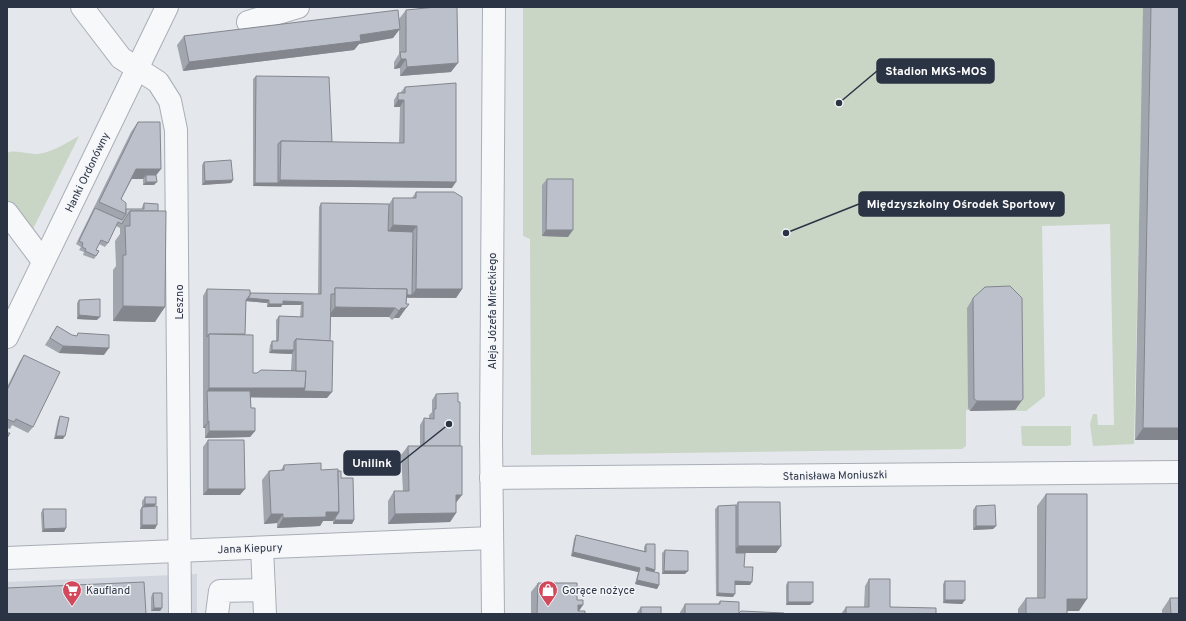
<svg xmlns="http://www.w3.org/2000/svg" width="1186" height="621" viewBox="0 0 1186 621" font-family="Overpass,sans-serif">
<rect width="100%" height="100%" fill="#e4e7ec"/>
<polygon fill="#d2d6de" points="197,574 197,614 7,614 7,582"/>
<g fill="#c9d6c5">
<polygon points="523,7 1144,7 1134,444 1093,446 1090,424 1093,414 1097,414 1098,425 1114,425 1110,224 1042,226 1045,396 1026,411 966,410 966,446 962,449 531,455 530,239 523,236"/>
<path d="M 79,136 L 31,233 L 7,201 L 7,153 C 16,149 28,155 38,154 C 53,152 66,143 79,136 Z"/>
<polygon points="1021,426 1071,426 1071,445 1068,446 1024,446 1022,445"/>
</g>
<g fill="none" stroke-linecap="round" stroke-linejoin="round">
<defs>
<g id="minor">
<polyline points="82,7 121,58 158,82 170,101 176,130 180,614"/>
<polyline points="248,22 298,7"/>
<polyline points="7,213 43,261"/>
<polyline points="7,337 167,7"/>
<polyline points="491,478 1179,472"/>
<polyline points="262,548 265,614"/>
<polyline points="7,558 492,538"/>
<polyline points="217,614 220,591 264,590"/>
<polyline points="493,614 491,437 494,7"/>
</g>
</defs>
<use href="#minor" stroke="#a9aeb7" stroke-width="24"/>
<use href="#minor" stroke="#f7f8fa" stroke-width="22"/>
</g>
<g fill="#a1a5ae" fill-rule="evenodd">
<polygon points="1143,7 1179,7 1179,440 1135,440"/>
<polygon points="406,10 451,72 400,76 400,68 394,69 394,62 399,54 399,29 393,38 359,44 354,50 183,71 177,45 184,36 399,24 399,19"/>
<polygon points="256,76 332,142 399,143 400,107 394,107 394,100 398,93 400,93 405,87 452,188 253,186 253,79"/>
<polygon points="138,122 161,169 156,175 154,185 143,185 143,179 132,179 121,199 126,209 142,209 142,207 144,203 155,322 113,321 113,270 116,266 115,241 120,234 120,228 116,226 108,243 105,247 99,244 96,250 96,256 94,259 83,255 84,252 79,250 81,247 76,244 131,132"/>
<polygon points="204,162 233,180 231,183 202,185 202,165"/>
<polygon points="547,179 568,237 542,236 542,185"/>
<path d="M 416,192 L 462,289 L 456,298 L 407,298 L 406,304 L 409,304 L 399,318 L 394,318 L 392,320 L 389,317 L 331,317 L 327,398 L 251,397 L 251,408 L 255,431 L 250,437 L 205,438 L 205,428 L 203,428 L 203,296 L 207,289 L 250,293 L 318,294 L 319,207 L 321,203 L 389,204 L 393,198 L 412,198 ZM 246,301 L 267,303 L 267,307 L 281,307 L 282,305 L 301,305 L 300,317 L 279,316 L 276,320 L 276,341 L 272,341 L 270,345 L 269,353 L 292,354 L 291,370 L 257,373 L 253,373 L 245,334 Z"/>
<polygon points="973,298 1017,408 1015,410 970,411 968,408 967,308"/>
<polygon points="79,300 97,320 77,319 77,303"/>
<polygon points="57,326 104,355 59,353 45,345"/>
<polygon points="24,355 33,427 28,433 12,425 10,429 7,428 7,387 20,361"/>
<polygon points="436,394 456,503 456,513 450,522 388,524 388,501 394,491 403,491 401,455 408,446 420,446 420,425 424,418 429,418 429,415 432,412 432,400"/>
<polygon points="60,416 63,439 54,439 58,420"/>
<polygon points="208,440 240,495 203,495 203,447"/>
<polygon points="284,465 321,470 338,471 341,478 354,520 352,524 333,524 333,521 323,521 320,526 277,528 277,523 264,524 262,480 269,471 281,470"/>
<polygon points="1046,494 1079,611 1067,611 1067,614 1018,614 1018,609 1026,598 1037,598 1037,506"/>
<polygon points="145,497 156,504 154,506 155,529 140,529 140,510 142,507 142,501"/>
<polygon points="738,502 781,546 776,553 742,553 744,567 750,585 735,585 733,597 716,596 715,509 718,506 736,505"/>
<polygon points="976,506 996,526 993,529 973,530 973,510"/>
<polygon points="43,509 66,528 64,532 42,532 41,513"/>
<polygon points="576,535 644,551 644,547 646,544 655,570 654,572 659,585 657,589 635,584 638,572 571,556 574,539"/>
<polygon points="665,550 685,574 662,574 662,553"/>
<polygon points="869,579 890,607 936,614 841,614 846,607 864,607 865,586"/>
<polygon points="945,581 965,600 962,604 943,603 943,584"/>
<polygon points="788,582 813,602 810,605 786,605 786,585"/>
<polygon points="538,583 577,600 578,611 585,614 531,614 531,592"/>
<polygon points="153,593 162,608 160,611 151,611 151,597"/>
<polygon points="1170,598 1179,614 1162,614 1162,610"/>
<polygon points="720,601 739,613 784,614 679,614 685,604 718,604"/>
<polygon points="641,607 661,614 636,614"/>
</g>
<g fill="#83868d">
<polygon points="400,29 393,38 359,44 354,50 183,71 189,62"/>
<polygon points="401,59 406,59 400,68 394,69"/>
<polygon points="458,63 451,72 400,76 407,67"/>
<polygon points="398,100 404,100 400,107 394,107"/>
<polygon points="136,169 161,169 154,178 146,175 143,179 130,179"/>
<polygon points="233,180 231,183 202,185 205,181"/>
<polygon points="280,180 456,182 452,188 253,186 255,183 278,183"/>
<polygon points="146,182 157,182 154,185 143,185"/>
<polygon points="393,225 417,226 410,235 386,235"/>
<polygon points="546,230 573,230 568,237 542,236"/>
<polygon points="416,289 462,289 456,298 335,297 412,295"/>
<polygon points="250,295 269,300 267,303 245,301 246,300"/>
<polygon points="283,301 303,302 301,305 282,305 281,307 267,307 269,304"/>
<polygon points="123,306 165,307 155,322 113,321"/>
<polygon points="335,307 395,308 389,317 328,317"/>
<polygon points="401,308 406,308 399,318 394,318 392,320"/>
<polygon points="79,315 100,317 97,320 77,319"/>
<polygon points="63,346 109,348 104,355 59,353"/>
<polygon points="272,350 294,350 292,354 269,353"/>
<polygon points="209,388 305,388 332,392 327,398 207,397 207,391"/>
<polygon points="1023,399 1015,410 970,411 977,401"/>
<polygon points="209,421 205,428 203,428 208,422"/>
<polygon points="1143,428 1179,428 1179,440 1135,440"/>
<polygon points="209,431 255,431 250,437 205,438"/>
<polygon points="56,436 65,436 63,439 54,439"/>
<polygon points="208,489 245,489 240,495 203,495"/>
<polygon points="456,495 462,495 455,504"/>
<polygon points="145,504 156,504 154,507 142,508"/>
<polygon points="326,512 339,512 333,521 323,521 320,526 277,528 283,518"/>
<polygon points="456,513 450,522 388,524 395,514"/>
<polygon points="271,514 283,514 277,523 264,524"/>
<polygon points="335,520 354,520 352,524 333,524"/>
<polygon points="142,525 157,525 155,529 140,529"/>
<polygon points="976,526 996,526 993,529 973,530"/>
<polygon points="66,528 64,532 42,532 44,529"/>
<polygon points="738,546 781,546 776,553 733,553"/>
<polygon points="573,552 640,568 638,572 571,556"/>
<polygon points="646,567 655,570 653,574 644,571"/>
<polygon points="664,571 688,571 685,574 662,574"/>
<polygon points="637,580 659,585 657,589 635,584"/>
<polygon points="735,581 752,582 750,585 733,585"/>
<polygon points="718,593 735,594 733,597 716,596"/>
<polygon points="1067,599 1087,599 1079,611 1059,611"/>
<polygon points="945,600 965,600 962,604 943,603"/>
<polygon points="788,602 813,602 810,605 786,605"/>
<polygon points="578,605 583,605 577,614"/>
<polygon points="154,608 162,608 160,611 151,611"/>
</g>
<g fill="#bbc0ca" stroke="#83868d">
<polygon points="436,7 457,7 458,63 407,67 406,59 401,59 400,52 406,52 406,10"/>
<polygon points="1151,7 1179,7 1179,428 1143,428"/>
<polygon points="398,10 400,29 360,35 361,41 189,62 184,36"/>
<polygon points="256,76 329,77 332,142 281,141 278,144 278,183 255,183"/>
<polygon points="456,83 456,182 280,180 281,141 404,143 404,100 398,100 398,93 405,93 405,87"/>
<polygon points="138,122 160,122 161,169 136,169 121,199 126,203 126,214 99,202"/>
<polygon points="231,160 233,180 205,181 204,162"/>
<polygon points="146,175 156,175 157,182 146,182"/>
<polygon points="547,179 573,179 573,230 546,230"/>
<polygon points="416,192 454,192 462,197 462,289 416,289 417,226 393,225 393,198 416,198"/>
<polygon points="144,203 158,204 158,211 130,211 122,223 122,224 118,222 108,243 101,240 96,250 99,251 96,256 85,251 86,249 82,247 83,243 79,241 95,208 122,220 126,214 126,209 144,209"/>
<polygon points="321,203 389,204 388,231 413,232 412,295 407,295 407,289 335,288 335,294 331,294 330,341 296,339 294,342 294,350 272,350 272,341 278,341 279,316 303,317 303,302 283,301 283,304 269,304 269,300 248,298 250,295 250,293 321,294"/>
<polygon points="130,211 166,211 165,307 123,306 123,255 126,255 125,226 130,226"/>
<polygon points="1010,286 1022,298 1023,399 1021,401 977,401 974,399 973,298 985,287"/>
<polygon points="335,288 407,289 406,304 409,304 406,308 401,308 399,311 395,308 335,307"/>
<polygon points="207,289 250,290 250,295 246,300 245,334 209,334 207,337"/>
<polygon points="100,299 100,317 79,315 79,300"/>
<polygon points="57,326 72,335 77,336 78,333 109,335 109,348 63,346 50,338"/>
<polygon points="209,334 253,335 253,373 257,373 261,370 306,371 305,388 209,388"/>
<polygon points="296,339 333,341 332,392 304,391 305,388 306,371 296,371"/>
<polygon points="24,355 60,372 33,427 16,419 14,422 7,419 7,390"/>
<polygon points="207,391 250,391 251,408 255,408 255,431 209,431 209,421 208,422"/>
<polygon points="458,393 458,402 460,402 460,446 424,446 424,418 434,419 434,409 436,409 436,394"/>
<polygon points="60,416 69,418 65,436 56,436"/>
<polygon points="7,433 10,433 7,438"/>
<polygon points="208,440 244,440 245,489 208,489"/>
<polygon points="408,446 462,446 462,495 456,495 456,513 395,514 394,491 409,491"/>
<polygon points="321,463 321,470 338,469 339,512 326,512 326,517 283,518 283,514 271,514 269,471 284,470 284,465"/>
<polygon points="338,471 341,471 341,478 353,478 354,520 335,520 335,518 339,512"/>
<polygon points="1046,494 1087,494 1087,599 1067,599 1067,614 1026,614 1026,598 1045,598"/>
<rect x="145" y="497" width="11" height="7"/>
<polygon points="738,502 780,502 781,546 738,546"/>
<polygon points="736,505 736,553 745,553 744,567 753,567 752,582 735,581 735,594 718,593 718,506"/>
<polygon points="995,505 996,526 976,526 976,506"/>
<polygon points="157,506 157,525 142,525 142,507"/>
<polygon points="43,509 66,509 66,528 44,529"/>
<polygon points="576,535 646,552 646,544 655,544 655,570 646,567 646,570 659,573 659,585 637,580 640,568 573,552"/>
<polygon points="665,550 688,551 688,571 664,571"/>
<polygon points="869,579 890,579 890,607 936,608 936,614 846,614 846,607 869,607"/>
<rect x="945" y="581" width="20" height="19"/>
<polygon points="144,582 146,614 7,614 7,588"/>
<rect x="788" y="582" width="25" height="20"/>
<polygon points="538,583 577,583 577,600 583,600 583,605 578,605 578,611 585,611 585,614 537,614"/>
<polygon points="153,593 162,593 162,608 154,608"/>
<polygon points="1170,598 1179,598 1179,614 1171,614"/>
<polygon points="720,601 739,602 739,614 685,614 685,604 720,604"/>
<rect x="641" y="607" width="20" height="7"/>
<polygon points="741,611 784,613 784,614 739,614 739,613"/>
</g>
<defs>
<symbol id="supermarket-pin" viewBox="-11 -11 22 30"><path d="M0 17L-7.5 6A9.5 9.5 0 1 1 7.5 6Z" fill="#d1495b" stroke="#f4f6f9"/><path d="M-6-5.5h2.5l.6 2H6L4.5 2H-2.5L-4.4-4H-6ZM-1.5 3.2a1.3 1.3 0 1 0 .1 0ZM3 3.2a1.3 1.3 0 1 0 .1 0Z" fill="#fff"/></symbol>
<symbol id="shop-pin" viewBox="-11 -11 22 30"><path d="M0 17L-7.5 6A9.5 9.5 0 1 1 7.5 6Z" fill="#d1495b" stroke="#f4f6f9"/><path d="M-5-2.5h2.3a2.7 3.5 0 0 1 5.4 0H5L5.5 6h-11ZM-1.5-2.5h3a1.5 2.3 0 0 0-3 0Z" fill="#fff"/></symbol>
</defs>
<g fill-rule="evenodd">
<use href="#supermarket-pin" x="61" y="579" width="22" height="30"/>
<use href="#shop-pin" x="537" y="579" width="22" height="30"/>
</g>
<g text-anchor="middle" stroke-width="3" stroke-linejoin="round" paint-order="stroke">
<g font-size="11" fill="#2b3445" stroke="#f4f6f9">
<text transform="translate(87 172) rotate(-64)" y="4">Hanki Ordonówny</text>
<text transform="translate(179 302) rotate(-90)" y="4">Leszno</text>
<text transform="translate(492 311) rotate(-90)" y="4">Aleja Józefa Mireckiego</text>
<text transform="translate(835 475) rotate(-1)" y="4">Stanisława Moniuszki</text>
<text transform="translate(250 548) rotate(-2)" y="4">Jana Kiepury</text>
</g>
<g font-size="11" fill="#2b3445" stroke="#f4f6f9" text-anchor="start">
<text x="86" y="594">Kaufland</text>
<text x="562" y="594">Gorące nożyce</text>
</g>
</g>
<path fill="none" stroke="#2b3445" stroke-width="1.5" d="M839 103L877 71M786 233L859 204M449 424L400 463"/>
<g fill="#2b3445" stroke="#f4f6f9" stroke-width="1.5">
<circle cx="839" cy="103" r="4"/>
<circle cx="786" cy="233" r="4"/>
<circle cx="449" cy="424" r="4"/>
</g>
<g fill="#2b3445" stroke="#2b3445" stroke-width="1.5">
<rect x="877" y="59" width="117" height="24" rx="4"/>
<rect x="859" y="192" width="205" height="24" rx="4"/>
<rect x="344" y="451" width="56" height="24" rx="4"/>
</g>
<g font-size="12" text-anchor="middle" font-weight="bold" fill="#fff">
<text x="936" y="75">Stadion MKS-MOS</text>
<text x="961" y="208">Międzyszkolny Ośrodek Sportowy</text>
<text x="372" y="467">Unilink</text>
</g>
<rect width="1186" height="621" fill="none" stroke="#2b3445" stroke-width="16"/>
</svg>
